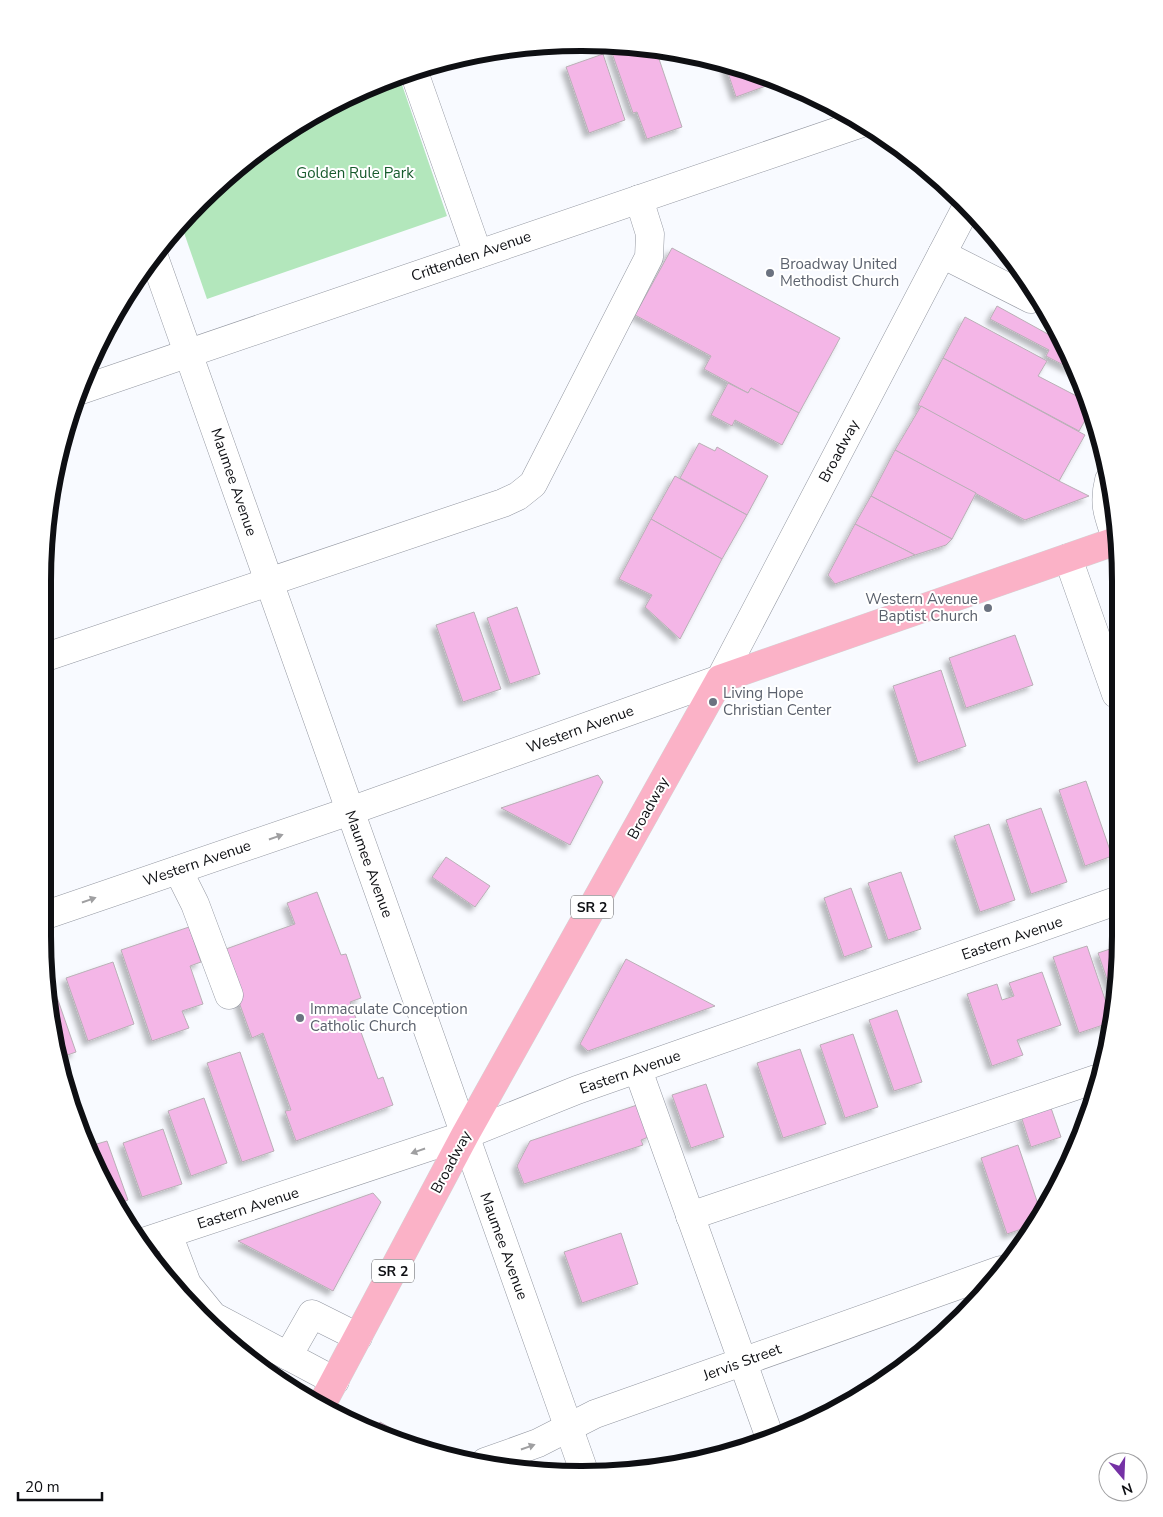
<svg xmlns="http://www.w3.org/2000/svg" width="1163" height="1517" viewBox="0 0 1163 1517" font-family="'Nunito Sans',sans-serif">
<defs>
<filter id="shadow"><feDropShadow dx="-4.5" dy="4.5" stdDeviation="2.5" flood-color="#0004"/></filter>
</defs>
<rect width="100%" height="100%" fill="#f8faff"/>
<polygon fill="#b3e7bc" points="399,76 447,216 207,299 181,224 226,176 282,133 375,83"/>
<g fill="#f4b6e7" stroke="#b9afb6" filter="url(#shadow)">
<polygon points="622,46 656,50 682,127 647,139 637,112 633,113 611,50"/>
<polygon points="603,54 625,120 589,133 566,67"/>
<polygon points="725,64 762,76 766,86 736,97"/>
<polygon points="672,248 840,338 799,413 751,388 748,393 704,369 711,356 635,315"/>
<polygon points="997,306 1055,338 1056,336 1073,370 1046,356 1049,350 990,319"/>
<polygon points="965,317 1047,361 1038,376 1090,403 1092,408 1079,431 943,358"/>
<polygon points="943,358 1085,435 1059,481 918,405"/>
<polygon points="728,383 748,393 751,388 799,413 782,445 735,420 732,426 711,415"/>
<polygon points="921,406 1059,481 1089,496 1025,520 895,450"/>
<polygon points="699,443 715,451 717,447 768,476 747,515 680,478"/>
<polygon points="895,450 976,493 952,539 871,496"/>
<polygon points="675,476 747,515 722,559 651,519"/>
<polygon points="871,496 952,539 946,545 915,555 855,524"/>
<polygon points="651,519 722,559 680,639 645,607 652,595 619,579"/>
<polygon points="855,524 915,555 835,584 828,575"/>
<polygon points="517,607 540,674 510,684 487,618"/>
<polygon points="474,612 501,689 463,702 436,625"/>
<polygon points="1015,635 1033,685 966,708 949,658"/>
<polygon points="941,670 966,746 918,763 893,686"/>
<polygon points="598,775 603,782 570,845 501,808"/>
<polygon points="1086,781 1112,856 1085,866 1059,790"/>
<polygon points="1041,808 1067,882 1031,894 1006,820"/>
<polygon points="989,824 1015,900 980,912 954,836"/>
<polygon points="446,857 490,886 475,907 432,877"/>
<polygon points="901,872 921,929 888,940 868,883"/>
<polygon points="851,888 872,947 844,957 824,898"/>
<polygon points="317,892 341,955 346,954 361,998 350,1002 378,1079 383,1077 393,1105 296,1141 285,1111 291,1110 263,1033 252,1038 231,980 237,977 226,949 295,924 287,903"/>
<polygon points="189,927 201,962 190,966 203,1004 182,1011 189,1028 152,1041 121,950"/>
<polygon points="1087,946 1112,1020 1112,1022 1079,1033 1053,957"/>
<polygon points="1116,947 1116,1005 1098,953"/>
<polygon points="626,959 715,1006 588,1051 580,1044"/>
<polygon points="113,962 134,1024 88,1041 66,978"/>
<polygon points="1042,972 1061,1025 1017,1040 1023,1055 992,1066 967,994 997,984 1002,1000 1014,996 1009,983"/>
<polygon points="49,974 76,1052 59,1058 48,975"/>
<polygon points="897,1010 922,1082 894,1091 869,1020"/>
<polygon points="853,1034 878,1107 845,1118 820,1045"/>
<polygon points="800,1049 826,1124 783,1138 757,1063"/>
<polygon points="240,1052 274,1151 242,1162 207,1063"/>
<polygon points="706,1084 724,1137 691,1148 672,1095"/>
<polygon points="204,1098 227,1163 191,1176 168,1111"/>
<polygon points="640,1104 651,1136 641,1140 643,1145 524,1184 517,1166 530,1141"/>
<polygon points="1050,1105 1061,1137 1031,1147 1021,1116"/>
<polygon points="163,1129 182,1184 142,1197 123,1143"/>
<polygon points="107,1141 128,1200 115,1205 90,1146"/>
<polygon points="1018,1145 1041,1213 1036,1224 1007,1234 981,1158"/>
<polygon points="373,1193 381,1202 333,1291 238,1241"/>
<polygon points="621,1233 638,1284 582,1303 564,1252"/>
<polygon points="380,1422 441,1456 377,1429"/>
</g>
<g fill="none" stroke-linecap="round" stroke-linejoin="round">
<defs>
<g id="minor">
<polyline points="414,72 478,254"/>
<polyline points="153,254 585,1474"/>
<polyline points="942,254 1031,299 1035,292"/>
<polyline points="81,390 862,123"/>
<path d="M 1109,480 C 1103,504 1108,515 1116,538"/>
<polyline points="1068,558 1116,694"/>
<polyline points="43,658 503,503 518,496 533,484 649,257 650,234 639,199"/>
<polyline points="178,870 195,904 229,995"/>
<polyline points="43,916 350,811 720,679 967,206"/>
<polyline points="638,1070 770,1438"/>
<polyline points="690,1216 1096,1079"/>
<polyline points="168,1234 187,1284 213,1316 288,1356"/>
<polyline points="143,1242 465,1135 577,1090 1116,901"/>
<polyline points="335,1381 288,1356 312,1314 358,1337"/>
<polyline points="485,1462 538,1443 595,1414 1001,1270"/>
</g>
<polyline id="major" points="321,1406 465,1135 720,679 1116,541"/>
</defs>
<use href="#minor" stroke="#9397a1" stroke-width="29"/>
<use href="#major" stroke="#d4d4d5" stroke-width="29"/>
<use href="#minor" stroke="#fff" stroke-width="28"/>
<use href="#major" stroke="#fbb2c7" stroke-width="28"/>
</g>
<defs><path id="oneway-solid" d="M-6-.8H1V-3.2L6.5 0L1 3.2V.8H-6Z" transform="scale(1.25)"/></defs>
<g fill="#9f9fa1">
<use href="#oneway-solid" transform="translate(276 837) rotate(-19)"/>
<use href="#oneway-solid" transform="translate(89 900) rotate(-19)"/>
<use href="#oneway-solid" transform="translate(418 1151) rotate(161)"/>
<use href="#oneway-solid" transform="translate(528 1447) rotate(-19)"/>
</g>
<g fill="#6b7280" stroke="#fff" stroke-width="2">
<circle cx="770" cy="273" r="5"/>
<circle cx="988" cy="608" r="5"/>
<circle cx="713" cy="702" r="5"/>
<circle cx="300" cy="1018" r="5"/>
</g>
<g text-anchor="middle" stroke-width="4" stroke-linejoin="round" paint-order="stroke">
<g fill="#fff" stroke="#56575a" stroke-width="1">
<rect x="571" y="895.5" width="42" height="23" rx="4"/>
<rect x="372" y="1259.5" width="42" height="23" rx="4"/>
</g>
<g font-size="14" font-weight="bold" fill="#0e0f13">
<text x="592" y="912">SR 2</text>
<text x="393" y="1276">SR 2</text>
</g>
<g font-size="15" fill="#175a2c" stroke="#fff">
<text x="355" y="178">Golden Rule Park</text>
</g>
<g font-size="15" fill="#0e0f13" stroke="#fff">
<text transform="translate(471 256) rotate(-19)" y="5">Crittenden Avenue</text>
<text transform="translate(839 451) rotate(-62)" y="5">Broadway</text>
<text transform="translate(234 482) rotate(71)" y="5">Maumee Avenue</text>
<text transform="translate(580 729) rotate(-20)" y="5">Western Avenue</text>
<text transform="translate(648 808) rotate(-61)" y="5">Broadway</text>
<text transform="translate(197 863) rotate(-19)" y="5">Western Avenue</text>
<text transform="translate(369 864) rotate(70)" y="5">Maumee Avenue</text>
<text transform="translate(1012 938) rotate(-19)" y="5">Eastern Avenue</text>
<text transform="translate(630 1072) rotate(-19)" y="5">Eastern Avenue</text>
<text transform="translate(451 1162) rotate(-62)" y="5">Broadway</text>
<text transform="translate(248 1208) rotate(-18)" y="5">Eastern Avenue</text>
<text transform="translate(504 1246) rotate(70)" y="5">Maumee Avenue</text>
<text transform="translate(742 1362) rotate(-20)" y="5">Jervis Street</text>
</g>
<g font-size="15" fill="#5b616d" stroke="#fff" text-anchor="start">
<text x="780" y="269">Broadway United<tspan x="780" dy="17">Methodist Church</tspan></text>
<text x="978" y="604" text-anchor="end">Western Avenue<tspan x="978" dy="17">Baptist Church</tspan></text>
<text x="723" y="698">Living Hope<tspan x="723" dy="17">Christian Center</tspan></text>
<text x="310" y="1014">Immaculate Conception<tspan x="310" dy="17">Catholic Church</tspan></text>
</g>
</g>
<path d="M0 0H1163V1517H0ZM581 51H582A530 530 0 0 1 1112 581V936A530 530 0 0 1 582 1466H581A530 530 0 0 1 51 936V581A530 530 0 0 1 581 51Z" fill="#fff" fill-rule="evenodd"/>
<path fill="none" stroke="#0e0f13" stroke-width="6" d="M581 51H582A530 530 0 0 1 1112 581V936A530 530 0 0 1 582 1466H581A530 530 0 0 1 51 936V581A530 530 0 0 1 581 51Z"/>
<g transform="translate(1123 1477) rotate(161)"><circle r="24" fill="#ffffff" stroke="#9f9fa1"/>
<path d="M0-4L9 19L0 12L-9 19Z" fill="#7531a5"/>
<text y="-8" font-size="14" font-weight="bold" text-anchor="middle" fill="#0e0f13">N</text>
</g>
<path d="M18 1492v8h84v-8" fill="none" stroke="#0e0f13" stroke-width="2.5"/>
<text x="25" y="1492" font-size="15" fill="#0e0f13" stroke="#ffffff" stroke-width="4" paint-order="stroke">20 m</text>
</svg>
